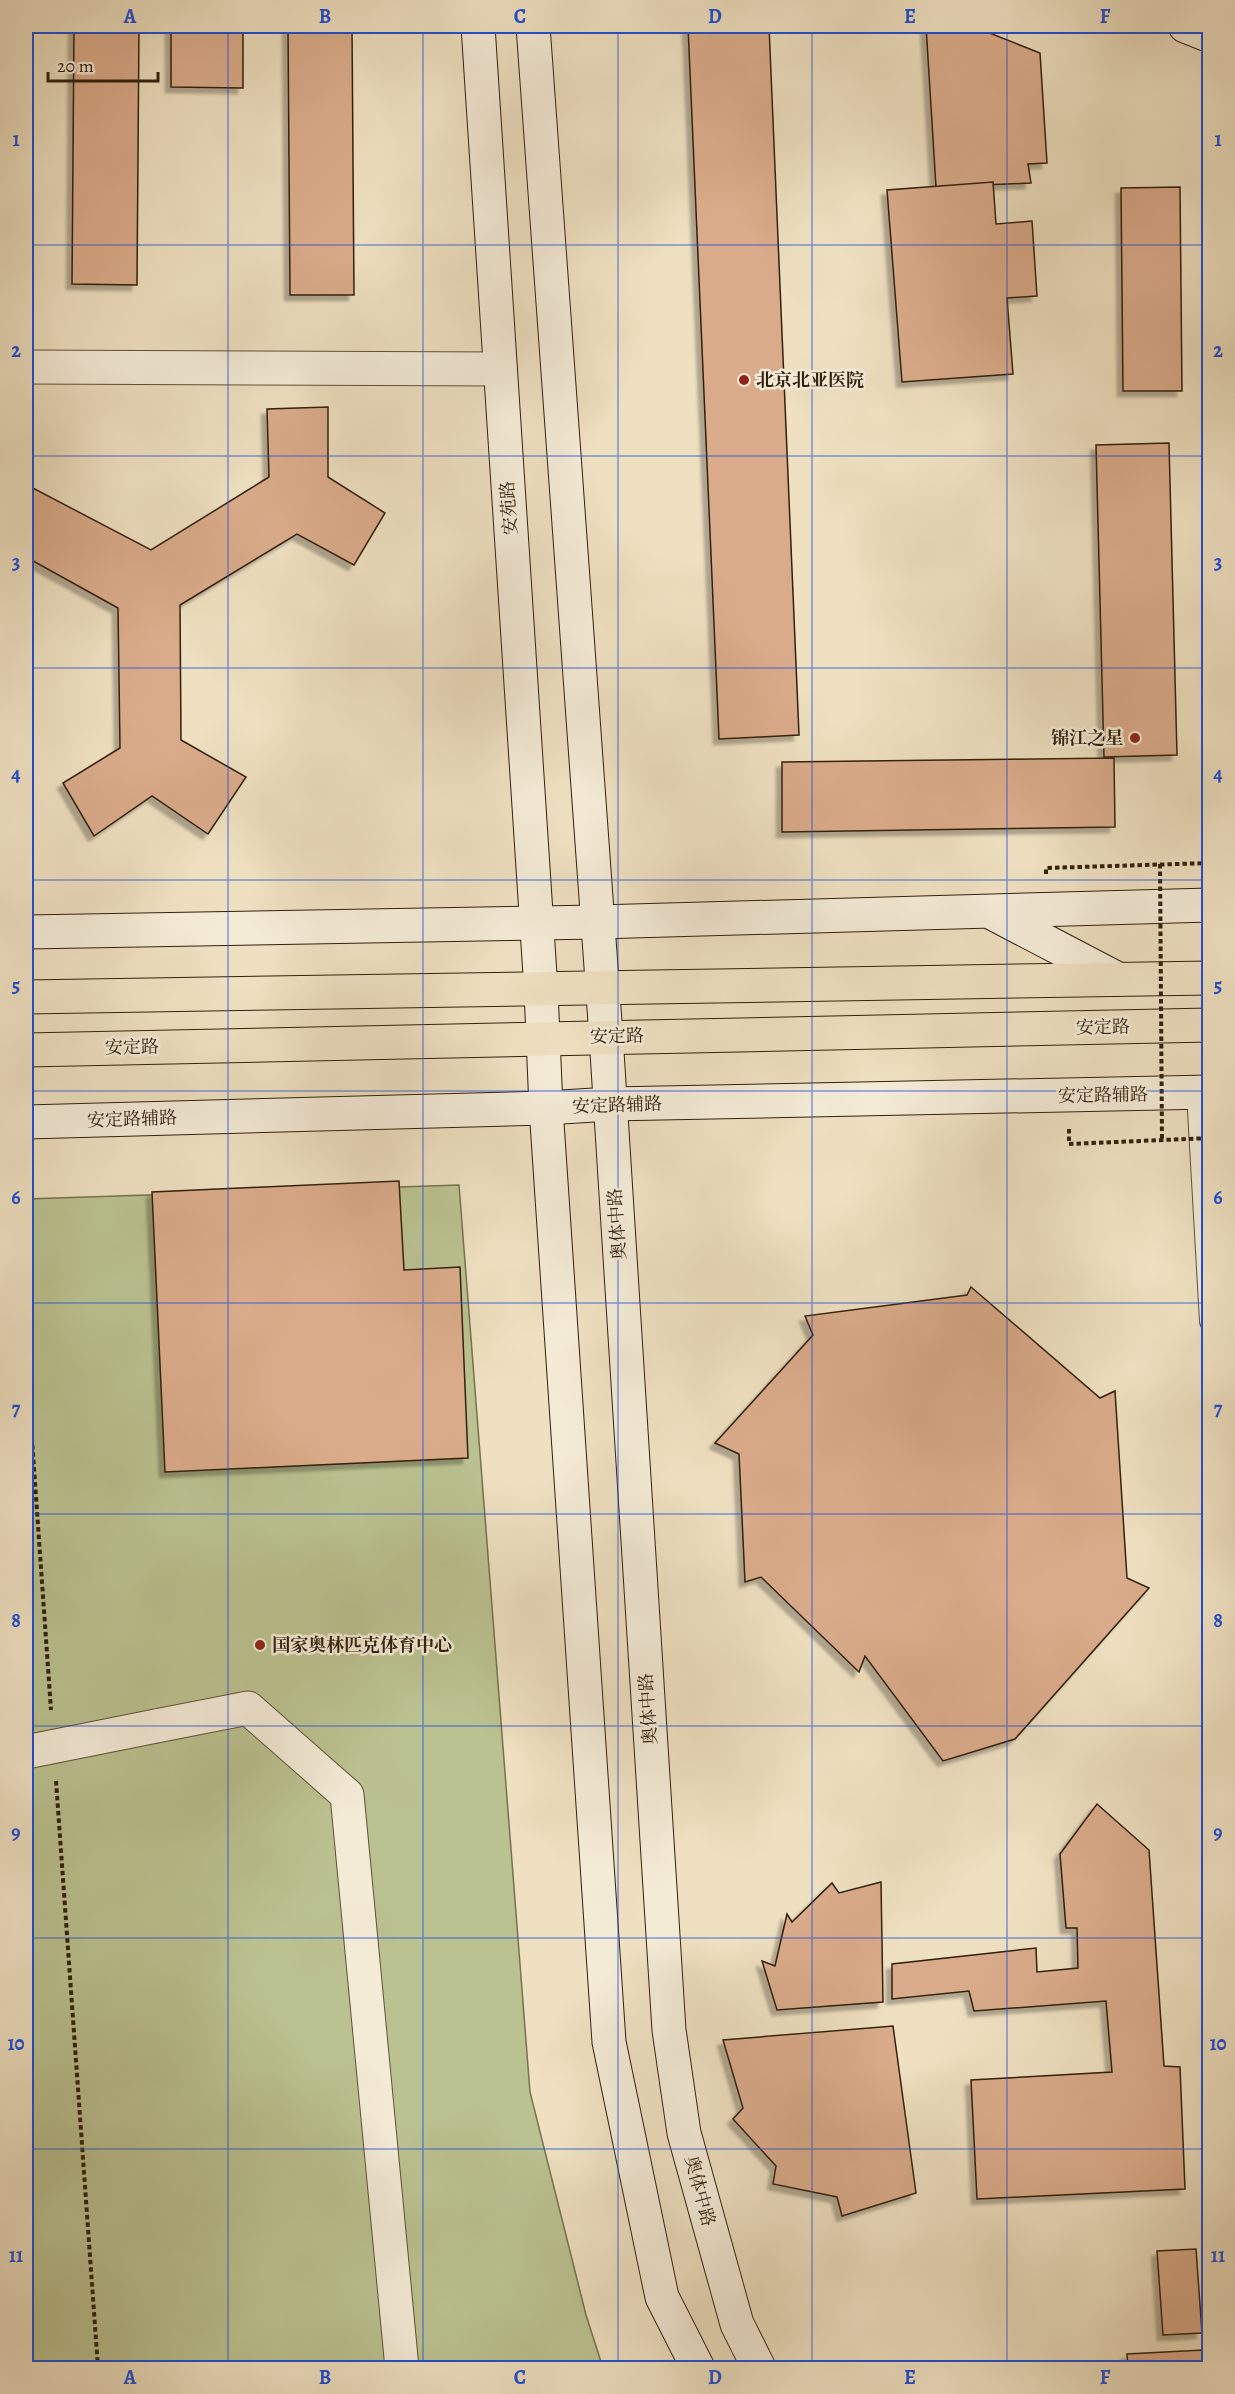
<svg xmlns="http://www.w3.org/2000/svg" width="1235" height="2394" viewBox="0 0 1235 2394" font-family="Alegreya,'Noto Serif SC',serif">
<defs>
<filter id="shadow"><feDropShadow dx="-5.5" dy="5.5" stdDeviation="1.5" flood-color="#0004"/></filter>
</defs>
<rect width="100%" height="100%" fill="#eee0c1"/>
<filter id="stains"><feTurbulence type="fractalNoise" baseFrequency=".00333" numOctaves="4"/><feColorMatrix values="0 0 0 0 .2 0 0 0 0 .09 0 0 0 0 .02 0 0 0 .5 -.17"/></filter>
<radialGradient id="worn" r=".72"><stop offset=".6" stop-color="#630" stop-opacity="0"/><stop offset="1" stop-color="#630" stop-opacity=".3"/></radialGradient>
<polygon fill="#bbc291" stroke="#76714e" stroke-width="1.5" points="459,1185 530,2092 586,2315 603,2368 26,2368 26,1199"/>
<g fill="#daab8a" stroke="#31200b" stroke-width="1.5" filter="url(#shadow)">
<polygon points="74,26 139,26 137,285 72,284"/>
<polygon points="171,26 243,26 243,88 171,87"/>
<polygon points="288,26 352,26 354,295 290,295"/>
<polygon points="688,26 769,26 799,735 719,739"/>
<polygon points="926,26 972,26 1040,53 1047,163 1028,164 1031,183 936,187"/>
<polygon points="993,182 996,224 1032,221 1037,296 1007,298 1013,374 902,382 887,190"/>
<polygon points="1180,187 1182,391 1123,391 1121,188"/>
<polygon points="328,407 328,477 385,513 354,565 297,534 180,605 181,740 246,777 208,834 152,796 94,836 63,783 120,748 118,608 26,557 26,416 29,486 151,550 269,477 267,409"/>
<polygon points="1169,443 1177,755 1104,757 1096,445"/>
<polygon points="1114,758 1115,827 782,832 782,762"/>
<polygon points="399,1181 404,1270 460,1267 468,1458 165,1472 152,1192"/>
<polygon points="971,1287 1100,1398 1115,1391 1127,1578 1149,1588 1015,1739 943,1761 865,1656 859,1672 761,1577 745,1582 739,1454 715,1443 813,1335 805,1316 967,1295"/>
<polygon points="1097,1804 1149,1850 1164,2066 1180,2067 1185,2189 977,2199 971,2080 1112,2072 1106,2001 974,2011 969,1991 892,1999 892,1964 1036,1948 1037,1972 1078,1968 1077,1928 1066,1928 1060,1854"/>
<polygon points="881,1882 883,2002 777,2010 762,1961 775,1966 787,1914 792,1922 832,1883 839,1893"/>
<polygon points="893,2026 916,2193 842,2216 837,2197 773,2184 776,2166 733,2119 743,2108 723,2040"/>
<polygon points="1196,2249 1202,2333 1163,2335 1157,2251"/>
<polygon points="1203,2350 1204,2368 1128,2368 1127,2354"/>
</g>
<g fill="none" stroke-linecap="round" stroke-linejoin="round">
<defs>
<polyline id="lane" points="1197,1093 1210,1321"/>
<g id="street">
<polyline points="26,367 500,369"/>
<polyline points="156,1726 248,1708 347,1795 402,2368"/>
</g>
<g id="secondary">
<polyline points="478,26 541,990 546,1108 609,2042 662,2297 698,2368"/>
<polyline points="533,26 606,1036 669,2030 684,2133 737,2324 759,2368"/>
<polyline points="1185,26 1210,36"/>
<polyline points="990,912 1118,979"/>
<polyline points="26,932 597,922 1210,905"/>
<polyline points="26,1122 546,1108 610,1104 1210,1092"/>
</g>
<g id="primary">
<polyline points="26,997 1210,978"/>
<polyline points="26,1050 1210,1025"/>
</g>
</defs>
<use href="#lane" stroke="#605038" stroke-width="22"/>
<use href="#street" stroke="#605038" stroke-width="35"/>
<use href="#secondary" stroke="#31200b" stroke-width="35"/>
<use href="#primary" stroke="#31200b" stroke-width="35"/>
<g stroke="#31200b" stroke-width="4" stroke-dasharray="4.5 3" stroke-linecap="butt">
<polyline points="1046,874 1046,868 1210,863"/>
<polyline points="1069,1129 1069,1144"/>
<polyline points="26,1355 51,1710"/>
<polyline points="56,1781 98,2368"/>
</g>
<use href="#lane" stroke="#f4ebd7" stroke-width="20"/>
<use href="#street" stroke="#f4ebd7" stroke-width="33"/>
<use href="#secondary" stroke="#f4ebd7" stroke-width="33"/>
<use href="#primary" stroke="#eee0c1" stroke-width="33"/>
<defs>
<polyline id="street-bridge" points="26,1752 156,1726"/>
</defs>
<use href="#street-bridge" stroke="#605038" stroke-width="35" stroke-linecap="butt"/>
<g stroke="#31200b" stroke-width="4" stroke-dasharray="4.5 3" stroke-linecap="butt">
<polyline points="1160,864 1162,1140"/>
<polyline points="1069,1144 1210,1138"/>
</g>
<use href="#street-bridge" stroke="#f4ebd7" stroke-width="33"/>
</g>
<path fill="none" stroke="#1d4ed8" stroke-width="1.5" stroke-opacity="0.55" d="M 228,26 L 228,2368M 423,26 L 423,2368M 618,26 L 618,2368M 812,26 L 812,2368M 1007,26 L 1007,2368M 26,245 L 1210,245M 26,456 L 1210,456M 26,668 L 1210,668M 26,880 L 1210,880M 26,1091 L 1210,1091M 26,1303 L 1210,1303M 26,1514 L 1210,1514M 26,1726 L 1210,1726M 26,1938 L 1210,1938M 26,2149 L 1210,2149"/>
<g fill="#8f2418" stroke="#f4ebd7" stroke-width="2">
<circle cx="744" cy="380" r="6"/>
<circle cx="1135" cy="738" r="6"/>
<circle cx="260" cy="1645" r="6"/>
</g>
<g text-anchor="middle" stroke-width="5" stroke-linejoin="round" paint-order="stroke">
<g font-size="18" font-weight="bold" fill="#31200b" stroke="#f4ebd7" text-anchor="start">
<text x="756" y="386">北京北亚医院</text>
<text x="1123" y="744" text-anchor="end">锦江之星</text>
<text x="272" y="1651">国家奥林匹克体育中心</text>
</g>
<g font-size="18" fill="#31200b" stroke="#f4ebd7">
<text transform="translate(509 508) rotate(-94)" y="6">安苑路</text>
<text transform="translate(1103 1027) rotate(-1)" y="6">安定路</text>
<text transform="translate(617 1036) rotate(-1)" y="6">安定路</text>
<text transform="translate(132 1047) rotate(-1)" y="6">安定路</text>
<text transform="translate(1103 1095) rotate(-1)" y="6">安定路辅路</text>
<text transform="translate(617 1105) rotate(-2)" y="6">安定路辅路</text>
<text transform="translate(132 1119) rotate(-2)" y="6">安定路辅路</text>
<text transform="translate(617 1224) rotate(-94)" y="6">奥体中路</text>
<text transform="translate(648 1709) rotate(-94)" y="6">奥体中路</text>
<text transform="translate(700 2191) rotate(75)" y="6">奥体中路</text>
</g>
</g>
<rect width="1235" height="2394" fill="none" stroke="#eee0c1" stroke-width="66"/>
<path d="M48 72v9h110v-9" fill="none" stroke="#31200b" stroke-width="3"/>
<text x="57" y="72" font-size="18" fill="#31200b" stroke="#f4ebd7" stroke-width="4.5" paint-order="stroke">20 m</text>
<rect x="33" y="33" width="1169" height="2328" fill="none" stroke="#1d4ed8" stroke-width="2"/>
<g font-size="20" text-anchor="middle" font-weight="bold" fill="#1d4ed8">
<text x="130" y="23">A</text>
<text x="325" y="23">B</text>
<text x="520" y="23">C</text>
<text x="715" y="23">D</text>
<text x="910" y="23">E</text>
<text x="1105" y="23">F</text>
<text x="16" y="146">1</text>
<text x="1218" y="146">1</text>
<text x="16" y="357">2</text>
<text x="1218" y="357">2</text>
<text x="16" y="569">3</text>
<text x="1218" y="569">3</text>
<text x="16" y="781">4</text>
<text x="1218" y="781">4</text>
<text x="16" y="992">5</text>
<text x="1218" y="992">5</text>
<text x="16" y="1204">6</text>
<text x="1218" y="1204">6</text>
<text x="16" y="1415">7</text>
<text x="1218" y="1415">7</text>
<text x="16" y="1627">8</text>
<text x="1218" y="1627">8</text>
<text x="16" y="1839">9</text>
<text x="1218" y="1839">9</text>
<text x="16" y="2050">10</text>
<text x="1218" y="2050">10</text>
<text x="16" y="2262">11</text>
<text x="1218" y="2262">11</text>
<text x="130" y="2384">A</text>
<text x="325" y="2384">B</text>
<text x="520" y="2384">C</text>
<text x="715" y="2384">D</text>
<text x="910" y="2384">E</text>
<text x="1105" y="2384">F</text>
</g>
<rect width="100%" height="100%" filter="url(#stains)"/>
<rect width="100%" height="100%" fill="url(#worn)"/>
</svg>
